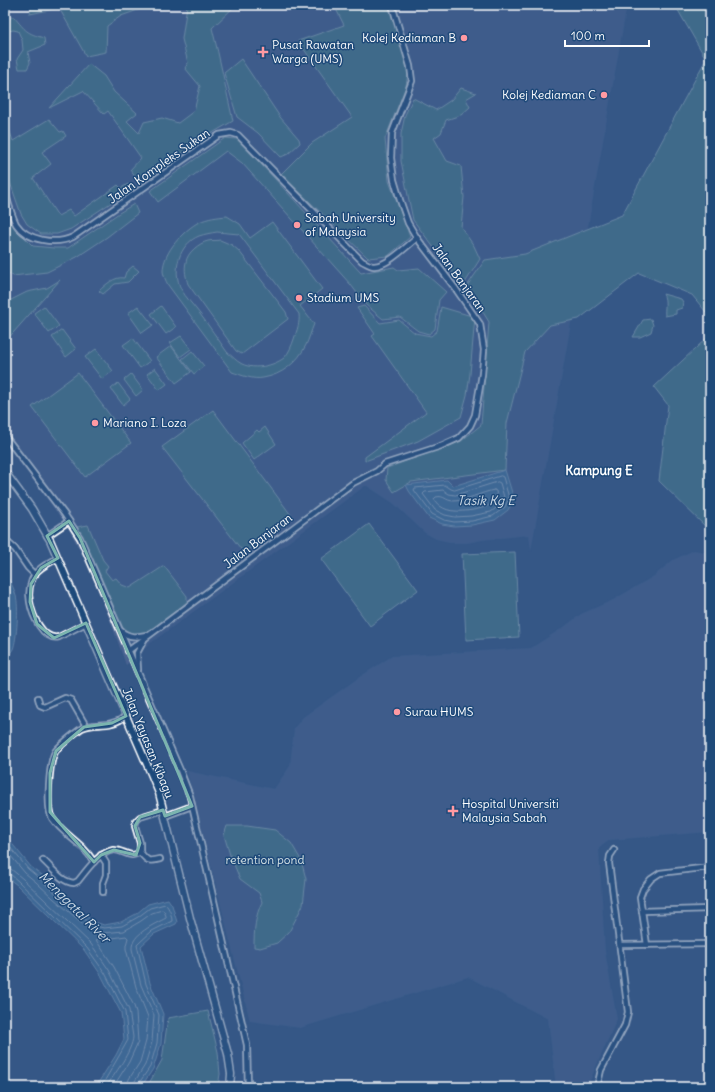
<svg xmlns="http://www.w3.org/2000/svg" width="715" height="1092" viewBox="0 0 715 1092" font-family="Delius,sans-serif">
<rect width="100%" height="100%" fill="#355786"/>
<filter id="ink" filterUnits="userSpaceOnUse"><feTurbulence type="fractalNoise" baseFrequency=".025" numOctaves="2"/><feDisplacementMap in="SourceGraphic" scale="8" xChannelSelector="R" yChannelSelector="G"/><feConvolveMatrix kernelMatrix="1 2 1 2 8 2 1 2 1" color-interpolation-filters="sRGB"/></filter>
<g filter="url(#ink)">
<g fill="#486391">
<polygon points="5,5 627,5 531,551 529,535 482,540 467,543 454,543 436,539 425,533 393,503 367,486 365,486 152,642 126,665 114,631 92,575 69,529 26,471 5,445"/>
<polygon points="694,550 710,553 710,832 610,840 599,848 605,951 617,1019 589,1083 589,1087 556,1087 548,1019 468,977 300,1028 250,1021 187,771 274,789 290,766 294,728 303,717 361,676 392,656 531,648 564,627 581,614 613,600 654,576 673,560"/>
</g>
<g fill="#4d828f" stroke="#a6c0c7" fill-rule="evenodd">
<polygon points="33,5 152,5 121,16 107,26 106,52 86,56 59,8 30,14 31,7"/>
<path d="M 187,5 L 236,5 L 212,28 C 220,59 226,90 233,121 L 202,139 L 140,183 L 130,170 L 141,158 L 108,111 L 104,114 L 83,91 L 49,108 L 89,64 L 104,76 L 114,92 L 137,113 L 127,121 L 139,133 L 144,122 L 162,118 L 178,123 L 194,111 L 200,86 L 185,68 L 188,63 L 182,39 Z"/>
<polygon points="334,5 390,5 409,67 406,86 385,139 389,181 410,237 388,256 368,258 281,174 312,143 352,117 298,41 344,25"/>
<polygon points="675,5 710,5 710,317 692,295 639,273 579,319 550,325 525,352 507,423 505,470 411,482 394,492 386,480 387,468 461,441 481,425 489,322 467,286 485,260 525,254 622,215 706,59"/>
<path d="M 11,17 L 14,17 C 26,31 26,33 44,38 L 45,45 L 28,52 L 30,63 L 27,69 L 19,69 L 17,59 L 23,50 L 22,40 L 18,31 L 13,30 L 5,32 L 5,25 L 8,23 Z"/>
<polygon points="241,59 280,117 299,139 300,143 288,154 281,157 258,133 237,117 224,73"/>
<polygon points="461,88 476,93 466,99 470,107 461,115 446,120 441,133 434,138 447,161 461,166 464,197 461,227 474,246 480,259 463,286 413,220 401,161 401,134 405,115 413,98 436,110 451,100"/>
<polygon points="49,119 60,132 63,131 66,136 42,152 51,164 33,178 58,216 69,210 74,216 118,185 121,188 128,184 132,189 71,229 57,234 41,234 27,224 21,214 5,168 5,128 8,126 13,141"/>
<polygon points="225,138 237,139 275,179 361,273 394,267 398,270 419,268 446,292 439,300 435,329 429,334 418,331 400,317 383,319 366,305 351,285 242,163 226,151 158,202 150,191"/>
<polygon points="134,204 138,213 107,237 77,257 47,272 13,276 5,271 5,211 10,223 33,246 54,248 68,248 119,213"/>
<path d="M 227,216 L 240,224 L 250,238 L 272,222 L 322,289 L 300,306 L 314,324 C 311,331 309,339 306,345 C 298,362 282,375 263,378 C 253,380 241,375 232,372 L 168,285 C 166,281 163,275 163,271 C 163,252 184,230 199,222 C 208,218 217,217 227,216 ZM 217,232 L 239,234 L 299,314 C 300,323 297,330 294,339 C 292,345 289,353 284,358 C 273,366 255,370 242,364 C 236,361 232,356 227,352 C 218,339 209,326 200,314 C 194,306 186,298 181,289 C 172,270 179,244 199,236 C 205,234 211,233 217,232 Z"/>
<path d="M 220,240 L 232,245 L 239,251 L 286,312 L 288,319 L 242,354 L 236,351 L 188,284 C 186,277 184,270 186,262 C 187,253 199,243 208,241 C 212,240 216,241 220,240 Z"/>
<path d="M 133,266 L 139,271 L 128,282 L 115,284 L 103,294 L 99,291 C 105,285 115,276 124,278 L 126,272 Z"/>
<polygon points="60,280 5,342 5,306 11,300 27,292 47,288"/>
<path d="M 663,294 L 681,299 L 683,302 L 682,308 L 676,310 L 676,314 L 665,316 C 664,308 667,301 663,294 Z"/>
<polygon points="44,306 59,326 49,333 34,313"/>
<polygon points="138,306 153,325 142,333 128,313"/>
<polygon points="161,306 176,327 166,334 151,314"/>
<polygon points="364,306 380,323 399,320 415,333 431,336 437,331 441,307 475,317 470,374 467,395 461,417 418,441 365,461 365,457 426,412 372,336 375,334 357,308"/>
<polygon points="651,319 653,325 651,332 640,337 633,337 643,320"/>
<polygon points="62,330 76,349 66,357 52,337"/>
<polygon points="710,335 710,531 659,481 668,405 654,387"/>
<polygon points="181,336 191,349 180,357 170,343"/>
<polygon points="133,338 150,361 140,368 123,345"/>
<polygon points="171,346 191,372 176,383 156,357"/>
<polygon points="96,349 113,371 102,379 85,357"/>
<polygon points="192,351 204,366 194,374 182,359"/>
<polygon points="155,368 167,384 159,390 147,374"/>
<polygon points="78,373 131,443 85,477 32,407"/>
<polygon points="131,374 143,390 136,396 124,380"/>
<polygon points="118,383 130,399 123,405 111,389"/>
<polygon points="213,410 291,515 244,553 162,447"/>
<polygon points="265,427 276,444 254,460 242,443 257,430 259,432"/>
<polygon points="369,524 418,590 370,626 321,559"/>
<path d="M 88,525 L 103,560 L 108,566 L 105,571 L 112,580 L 116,578 L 122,585 L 130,588 L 164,566 L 187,596 L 187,602 C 177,610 143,640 130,635 C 128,634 125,630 123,628 L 87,545 L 77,527 Z"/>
<polygon points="515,552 519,637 466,640 462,554"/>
<path d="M 227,826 L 247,826 L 275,830 L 291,843 L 301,860 L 306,879 L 303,905 L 289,932 L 277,943 L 260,948 L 254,947 C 254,931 255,916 262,902 L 259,893 L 240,879 L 230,855 L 224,835 Z"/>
<polygon points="208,1011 218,1052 220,1074 218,1087 147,1087 162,1060 168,1018"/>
</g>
<g fill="#497ba6" stroke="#92b0ca">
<polygon points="505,470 514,499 508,510 495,520 472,525 454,526 442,524 429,518 409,491 406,485 447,480 453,486"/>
<path d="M 5,574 C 10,580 14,588 16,596 C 19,605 17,640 13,649 C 11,653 7,656 5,659 L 5,627 L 8,621 L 9,608 L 5,598 Z"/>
<polygon points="5,835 31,867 42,875 92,921 104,925 121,922 136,914 148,904 168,899 172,905 177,922 176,924 154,934 141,946 150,983 163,1014 161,1044 153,1069 141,1087 97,1087 98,1083 116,1055 124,1039 121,1013 101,975 84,950 17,885 5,876"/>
</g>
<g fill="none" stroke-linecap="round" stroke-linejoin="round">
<g stroke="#b6cadb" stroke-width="1">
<polygon points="501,476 503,477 509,498 505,507 493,516 472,521 454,522 444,520 432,514 414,490 415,488 445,485 451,489 454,490"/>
<polygon points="498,482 500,483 504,497 501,504 491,512 471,516 455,517 445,515 435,510 423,494 425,492 443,490 449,494 455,495"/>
<path d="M 494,490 L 496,491 L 497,497 C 493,509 466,512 455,511 C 450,511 444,509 440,506 C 437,504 436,502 434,499 L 436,497 C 445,495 445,501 454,501 C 464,501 483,492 494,490 Z"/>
<path d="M 5,841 L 28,869 L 39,878 L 91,925 L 104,928 L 122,926 L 138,917 L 150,908 L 165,904 C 169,907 172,916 172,921 L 152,931 L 139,943 L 137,945 L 146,984 L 159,1015 L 157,1043 L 150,1067 L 139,1083 L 138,1087"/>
<path d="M 5,849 L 25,873 L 36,882 L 53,898 L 89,929 L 103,933 L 124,931 L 141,921 L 152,913 L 162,910 L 164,911 L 166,916 L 166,918 C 155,924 131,934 132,949 L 141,985 L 154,1015 L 152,1042 L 145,1065 L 135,1081 L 133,1087"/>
<path d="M 5,868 L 11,869 L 23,879 L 91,944 L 109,970 L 129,1010 L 133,1037 C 132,1051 114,1075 106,1087"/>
<polyline points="5,873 9,873 19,882 87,948 105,973 125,1012 128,1040 119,1056 101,1087"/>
<polyline points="113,1087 129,1062 138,1042 136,1012 134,1006 114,967 96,940 98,939 106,939 126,936 128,938 126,945 126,949 136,987 148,1017 146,1041 140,1062 129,1079 127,1087"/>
</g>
<defs>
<g id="minor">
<path d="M 5,191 C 8,202 11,214 16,224 C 27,241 56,245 73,237 L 219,135 L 231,133 L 238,135 L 362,261 C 366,263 370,266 374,266 C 387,266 407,246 417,238"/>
<polyline points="5,436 65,515 80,538 180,770 190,796 247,1045 248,1087"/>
<polyline points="47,536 69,521"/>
<polyline points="5,540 15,549 28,568 35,575"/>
<path d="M 58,558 C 50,563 41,566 35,574 C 30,582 28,593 30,602 C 32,615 43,641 59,637 L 86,623"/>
<path d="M 121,631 C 129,638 137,637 147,635"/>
<polyline points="128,651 353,483 377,471 385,464 441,446 459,438 470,426 475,415 482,374 484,350 480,324 455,288 417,238 408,223 400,200 394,180 391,158 392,133 412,81 410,66 392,5"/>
<polyline points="138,670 137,653 144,640"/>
<polyline points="38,698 40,705 45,707 65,698 71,700 86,726"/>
<polyline points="165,816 192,806"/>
<path d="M 140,852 C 147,861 148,862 160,859"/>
<polyline points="101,855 106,863 106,875 103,883 103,892"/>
<path d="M 43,860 C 52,868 61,882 74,883 L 78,881 C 87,870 98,853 113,850 C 123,849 130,860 140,852 L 140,843 L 135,826 L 136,821 L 140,817 L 163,810"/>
<path d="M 94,862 C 91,857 87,852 83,848 C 73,838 60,830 52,818 C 46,809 49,763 55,752 C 58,747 76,732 82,728 C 91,723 103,726 112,723 C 117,722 122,719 126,716"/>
<polyline points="642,911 710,909"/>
<polyline points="620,945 710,944"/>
<polyline points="647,945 640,897 643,889 651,879 660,873 710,867"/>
<polyline points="597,1087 601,1070 625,1025 628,1012 609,863 610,856 614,850"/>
</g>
<polyline id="tertiary" points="5,472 32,509 50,540 152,776 159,793 190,918 228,1054 231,1074 230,1087"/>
</defs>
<use href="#minor" stroke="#fff" stroke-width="8"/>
<use href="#tertiary" stroke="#fff" stroke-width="9"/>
<use href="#minor" stroke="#1f4a7a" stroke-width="4.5"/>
<use href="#tertiary" stroke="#1f4a7a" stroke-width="6"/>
</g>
</g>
<path d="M0 0H715V1092H0ZM 69,521 L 80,538 L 192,806 L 165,816 L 163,810 L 140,817 L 135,826 L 140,843 L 136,855 L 114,850 L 101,855 L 94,862 L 50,812 L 50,773 L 56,751 L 84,727 L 112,723 L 126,716 L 86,623 L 54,638 L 37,624 L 30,602 L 31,584 L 41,568 L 58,558 L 47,536 Z" fill="#355786" fill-opacity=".55" fill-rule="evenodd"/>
<path fill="none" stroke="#7bb4af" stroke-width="3" stroke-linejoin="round" d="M 69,521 L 80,538 L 192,806 L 165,816 L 163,810 L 140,817 L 135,826 L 140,843 L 136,855 L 114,850 L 101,855 L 94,862 L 50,812 L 50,773 L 56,751 L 84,727 L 112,723 L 126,716 L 86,623 L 54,638 L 37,624 L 30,602 L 31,584 L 41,568 L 58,558 L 47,536 Z"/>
<g fill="#ff9aa2" stroke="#1f4a7a" stroke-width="1.5">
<circle cx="464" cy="38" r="4"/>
<path d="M261 46h4v4h4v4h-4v4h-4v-4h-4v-4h4z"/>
<circle cx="604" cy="95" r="4"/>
<circle cx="297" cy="225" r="4"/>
<circle cx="299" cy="298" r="4"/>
<circle cx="95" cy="423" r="4"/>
<circle cx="397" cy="712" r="4"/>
<path d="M451 805h4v4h4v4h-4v4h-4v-4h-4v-4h4z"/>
</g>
<g text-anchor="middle" stroke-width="3" stroke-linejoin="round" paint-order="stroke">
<g font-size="12" fill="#fff" stroke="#1f4a7a" text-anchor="start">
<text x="456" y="42" text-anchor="end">Kolej Kediaman B</text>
<text x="272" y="49">Pusat Rawatan<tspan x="272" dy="14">Warga (UMS)</tspan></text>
<text x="596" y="99" text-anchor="end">Kolej Kediaman C</text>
<text x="305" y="222">Sabah University<tspan x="305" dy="14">of Malaysia</tspan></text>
<text x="307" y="302">Stadium UMS</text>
<text x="103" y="427">Mariano I. Loza</text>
<text x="405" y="716">Surau HUMS</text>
<text x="462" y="808">Hospital Universiti<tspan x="462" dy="14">Malaysia Sabah</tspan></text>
</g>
<g font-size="12" fill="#fff" stroke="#1f4a7a">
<text transform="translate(159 166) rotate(-35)" y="4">Jalan Kompleks Sukan</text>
<text transform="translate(459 278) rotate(54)" y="4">Jalan Banjaran</text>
<text transform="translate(258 541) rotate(-37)" y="4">Jalan Banjaran</text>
<text transform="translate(148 743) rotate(68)" y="4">Jalan Yayasan Kibagu</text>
</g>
<g font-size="12" fill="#d2e0e3" stroke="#1f4a7a">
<text x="265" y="864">retention pond</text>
</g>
<g font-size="13" font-weight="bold" fill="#fff" stroke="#1f4a7a">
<text x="599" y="475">Kampung E</text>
</g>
<g font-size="13" font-style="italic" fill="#d2dee9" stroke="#1f4a7a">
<text x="486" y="505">Tasik Kg E</text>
<text transform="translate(75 907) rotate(45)" y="5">Menggatal River</text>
</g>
</g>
<rect width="715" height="1092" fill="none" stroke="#1f4a7a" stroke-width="20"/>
<rect x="10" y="10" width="695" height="1072" fill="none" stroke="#fff" stroke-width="1.5" filter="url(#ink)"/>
<path d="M565 40v6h84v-6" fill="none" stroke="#ffffff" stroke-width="2"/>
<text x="571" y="40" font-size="12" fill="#ffffff" stroke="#1f4a7a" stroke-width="3" paint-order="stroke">100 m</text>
</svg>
